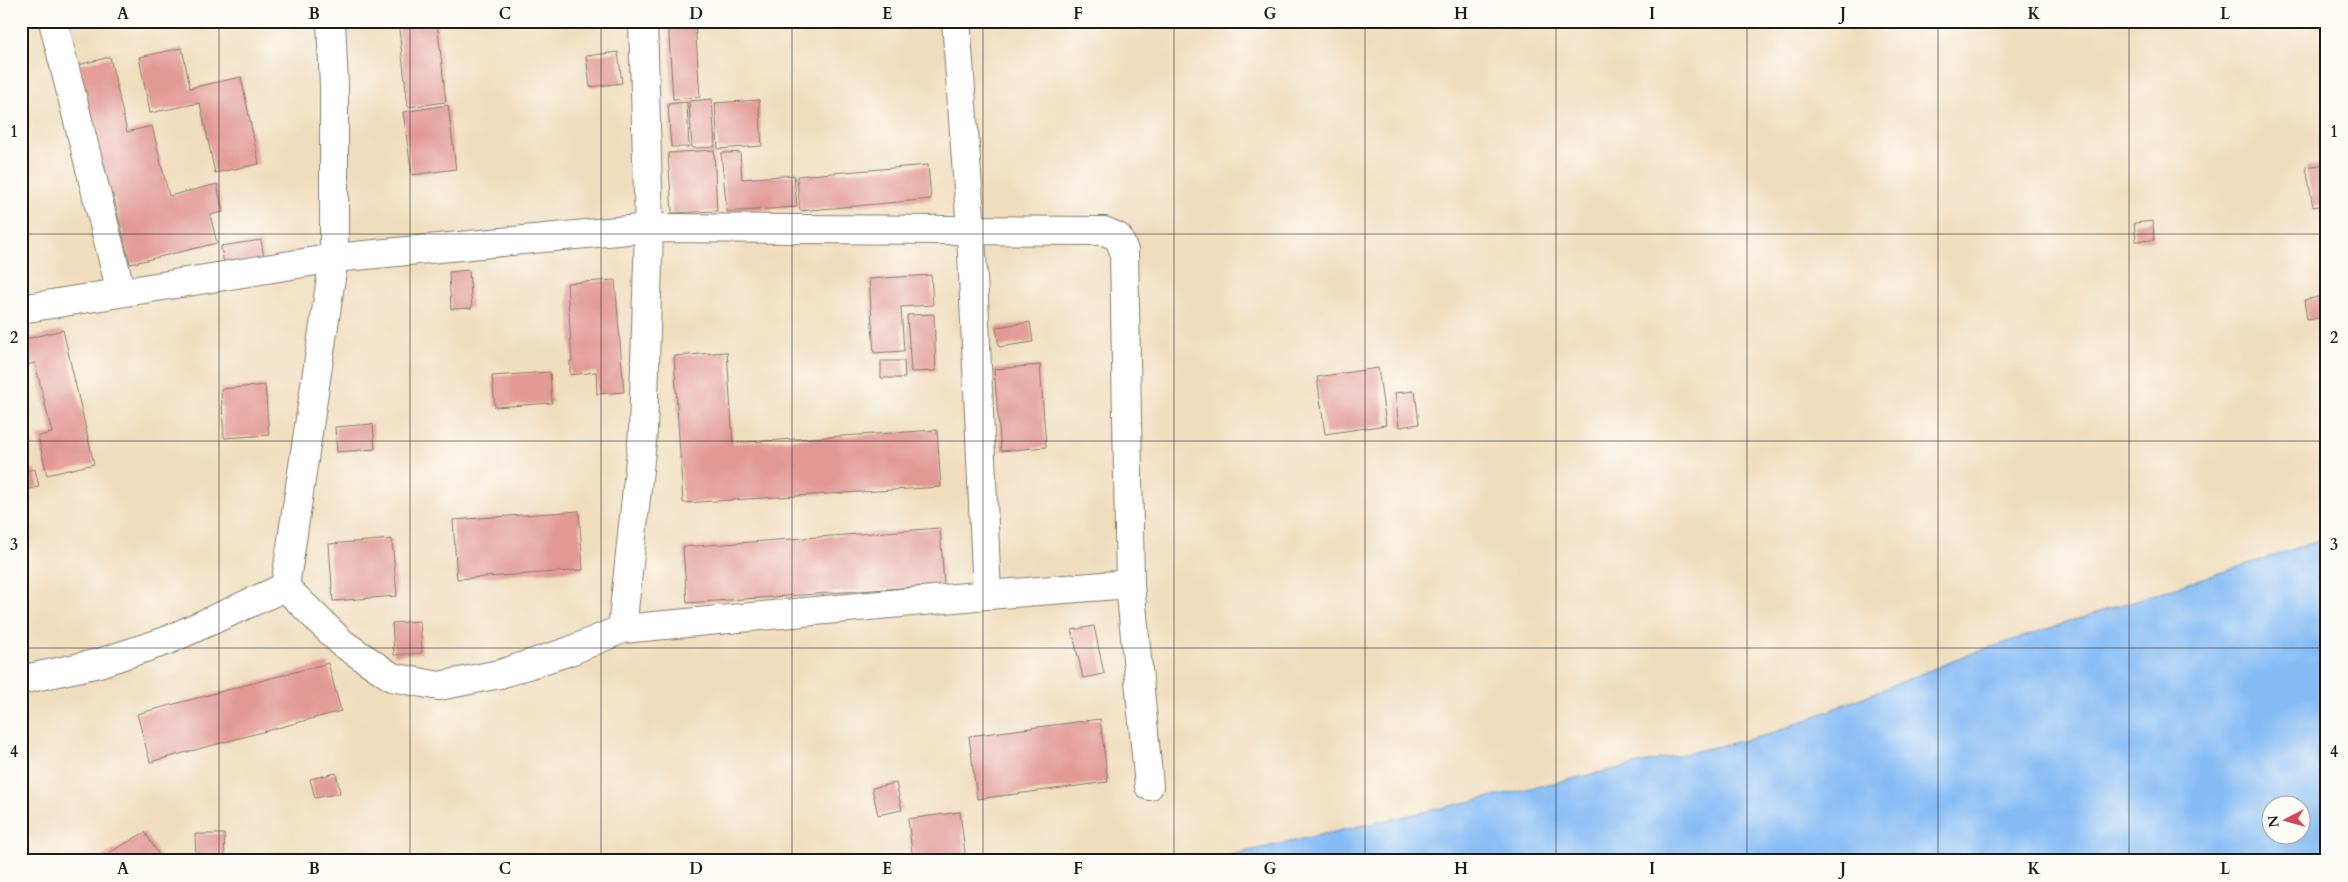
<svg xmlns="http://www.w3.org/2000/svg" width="2348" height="882" viewBox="0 0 2348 882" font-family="Cardo,serif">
<rect width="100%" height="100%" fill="#fdfcf7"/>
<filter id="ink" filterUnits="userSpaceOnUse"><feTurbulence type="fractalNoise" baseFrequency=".02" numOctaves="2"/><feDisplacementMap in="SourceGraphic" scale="10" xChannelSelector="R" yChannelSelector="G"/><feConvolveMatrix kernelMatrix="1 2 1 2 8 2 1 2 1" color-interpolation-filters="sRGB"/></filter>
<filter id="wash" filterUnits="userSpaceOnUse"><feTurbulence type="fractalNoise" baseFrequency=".0096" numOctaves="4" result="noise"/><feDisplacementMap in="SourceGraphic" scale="20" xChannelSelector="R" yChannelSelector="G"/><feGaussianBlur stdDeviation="1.12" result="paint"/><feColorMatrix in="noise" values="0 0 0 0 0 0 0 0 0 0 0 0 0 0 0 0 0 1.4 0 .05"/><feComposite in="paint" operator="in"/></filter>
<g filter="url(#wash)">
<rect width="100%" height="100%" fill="#f0ddbd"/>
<path fill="#85bbf5" stroke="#506c88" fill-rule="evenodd" d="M 2327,538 L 2327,861 L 1204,861 L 1768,735 L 1973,653 ZM 2270,804 L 2300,804 L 2300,834 L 2270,834 Z"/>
<g id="blocks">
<g fill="#e29994">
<polygon points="398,21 437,21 446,102 408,107"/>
<polygon points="668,21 695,21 700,97 673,99"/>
<polygon points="182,48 190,88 241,77 259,164 215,173 200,103 150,113 139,57"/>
<polygon points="618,52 622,83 590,87 586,56"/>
<polygon points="110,57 127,132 152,126 169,196 217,184 223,212 210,215 217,243 130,264 113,194 102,196 70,67"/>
<polygon points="712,99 715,147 692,148 689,101"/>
<polygon points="759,100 762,146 718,149 715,103"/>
<polygon points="687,102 689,147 671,147 668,104"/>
<polygon points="448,105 456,169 412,175 403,112"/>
<polygon points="714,150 717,211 672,213 668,153"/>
<polygon points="740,152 742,179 794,175 797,207 727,212 721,153"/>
<polygon points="2325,164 2327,204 2313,207 2306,167"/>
<polygon points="928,165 931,199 800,211 797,176"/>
<polygon points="2153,221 2154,240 2136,241 2134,223"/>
<polygon points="261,240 264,258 224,265 221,246"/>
<polygon points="469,270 472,308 451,309 449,272"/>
<polygon points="931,275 933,305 901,307 904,351 874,353 869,279"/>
<polygon points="615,280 624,392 597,394 596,372 570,375 570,361 572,361 567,283"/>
<polygon points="2323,296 2327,317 2307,320 2304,300"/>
<polygon points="934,314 936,371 911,372 907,315"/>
<polygon points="1030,322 1033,342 999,347 996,327"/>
<polygon points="63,330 94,464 47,475 38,436 52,433 35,363 21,366 21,340"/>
<polygon points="727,352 733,443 937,430 941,487 683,503 674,356"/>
<polygon points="881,361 904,361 905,378 881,378"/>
<polygon points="1040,365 1046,447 1001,451 994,369"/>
<polygon points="1378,368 1386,425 1325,434 1317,377"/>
<polygon points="550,372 552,403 495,407 492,376"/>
<polygon points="265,385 269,435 224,438 221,389"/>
<polygon points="1415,391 1419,424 1399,427 1395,393"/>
<polygon points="373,424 375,449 337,452 335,427"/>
<polygon points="35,469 39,487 21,491 21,472"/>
<polygon points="579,511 583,570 457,579 453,520"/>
<polygon points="940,528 944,585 687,603 683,547"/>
<polygon points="392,539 397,596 333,601 329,544"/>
<polygon points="420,621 422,653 394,655 392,623"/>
<polygon points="1094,626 1104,674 1083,678 1072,630"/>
<polygon points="328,663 341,711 150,762 137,714"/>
<polygon points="1100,719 1108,782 977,799 969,736"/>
<polygon points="336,773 340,793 315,798 310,779"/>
<polygon points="896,783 902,810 878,815 872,788"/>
<polygon points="960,812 966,861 913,861 908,819"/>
<polygon points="145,832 160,857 154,861 95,861"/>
<polygon points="195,834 224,834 225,860 196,860"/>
</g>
</g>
</g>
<g filter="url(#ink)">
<use href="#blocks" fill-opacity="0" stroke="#867c6c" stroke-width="1"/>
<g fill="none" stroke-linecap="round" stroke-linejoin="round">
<defs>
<g id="street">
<polyline points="53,21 121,292"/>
<polyline points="956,21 971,230 987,595"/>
<polyline points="21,309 334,258 649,228 1104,231 1118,237 1124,251 1130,584 1149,786"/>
<polyline points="285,587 342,643 392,677 439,686 500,674 570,651 622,629 987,595 1130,584"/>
<polyline points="285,587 334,258 334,86 331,21"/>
<polyline points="622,629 643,432 649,228 643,21"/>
<polyline points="21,680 99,663 166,641 285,587"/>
</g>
</defs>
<use href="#street" stroke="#867c6c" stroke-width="30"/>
<use href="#street" stroke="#fff" stroke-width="28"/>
</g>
</g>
<path fill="none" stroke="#1c1c1c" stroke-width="1" stroke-opacity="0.55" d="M 219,21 L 219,861M 410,21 L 410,861M 601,21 L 601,861M 792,21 L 792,861M 983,21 L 983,861M 1174,21 L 1174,861M 1365,21 L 1365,861M 1556,21 L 1556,861M 1747,21 L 1747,861M 1938,21 L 1938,861M 2129,21 L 2129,861M 21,234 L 2327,234M 21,441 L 2327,441M 21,648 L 2327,648"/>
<rect width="2348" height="882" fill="none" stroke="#fdfcf7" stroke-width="55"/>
<g transform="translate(2286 820) rotate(264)"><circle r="24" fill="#fdfcf7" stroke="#a3a29f"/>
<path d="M0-4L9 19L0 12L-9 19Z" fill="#d1495b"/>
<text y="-8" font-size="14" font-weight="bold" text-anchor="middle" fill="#1c1c1c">N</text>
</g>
<rect x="28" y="28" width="2292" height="826" fill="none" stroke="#1c1c1c" stroke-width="2"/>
<g font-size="16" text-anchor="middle" font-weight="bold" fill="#1c1c1c">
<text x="123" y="19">A</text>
<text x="314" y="19">B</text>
<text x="505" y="19">C</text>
<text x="696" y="19">D</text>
<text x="887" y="19">E</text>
<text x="1078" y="19">F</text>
<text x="1270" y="19">G</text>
<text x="1461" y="19">H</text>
<text x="1652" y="19">I</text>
<text x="1843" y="19">J</text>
<text x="2034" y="19">K</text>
<text x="2225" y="19">L</text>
<text x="14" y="137">1</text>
<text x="2334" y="137">1</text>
<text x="14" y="343">2</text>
<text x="2334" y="343">2</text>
<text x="14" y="550">3</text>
<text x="2334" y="550">3</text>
<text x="14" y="757">4</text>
<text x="2334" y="757">4</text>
<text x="123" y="874">A</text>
<text x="314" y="874">B</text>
<text x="505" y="874">C</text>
<text x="696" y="874">D</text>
<text x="887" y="874">E</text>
<text x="1078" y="874">F</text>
<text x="1270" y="874">G</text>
<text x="1461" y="874">H</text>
<text x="1652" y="874">I</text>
<text x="1843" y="874">J</text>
<text x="2034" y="874">K</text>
<text x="2225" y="874">L</text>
</g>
</svg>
